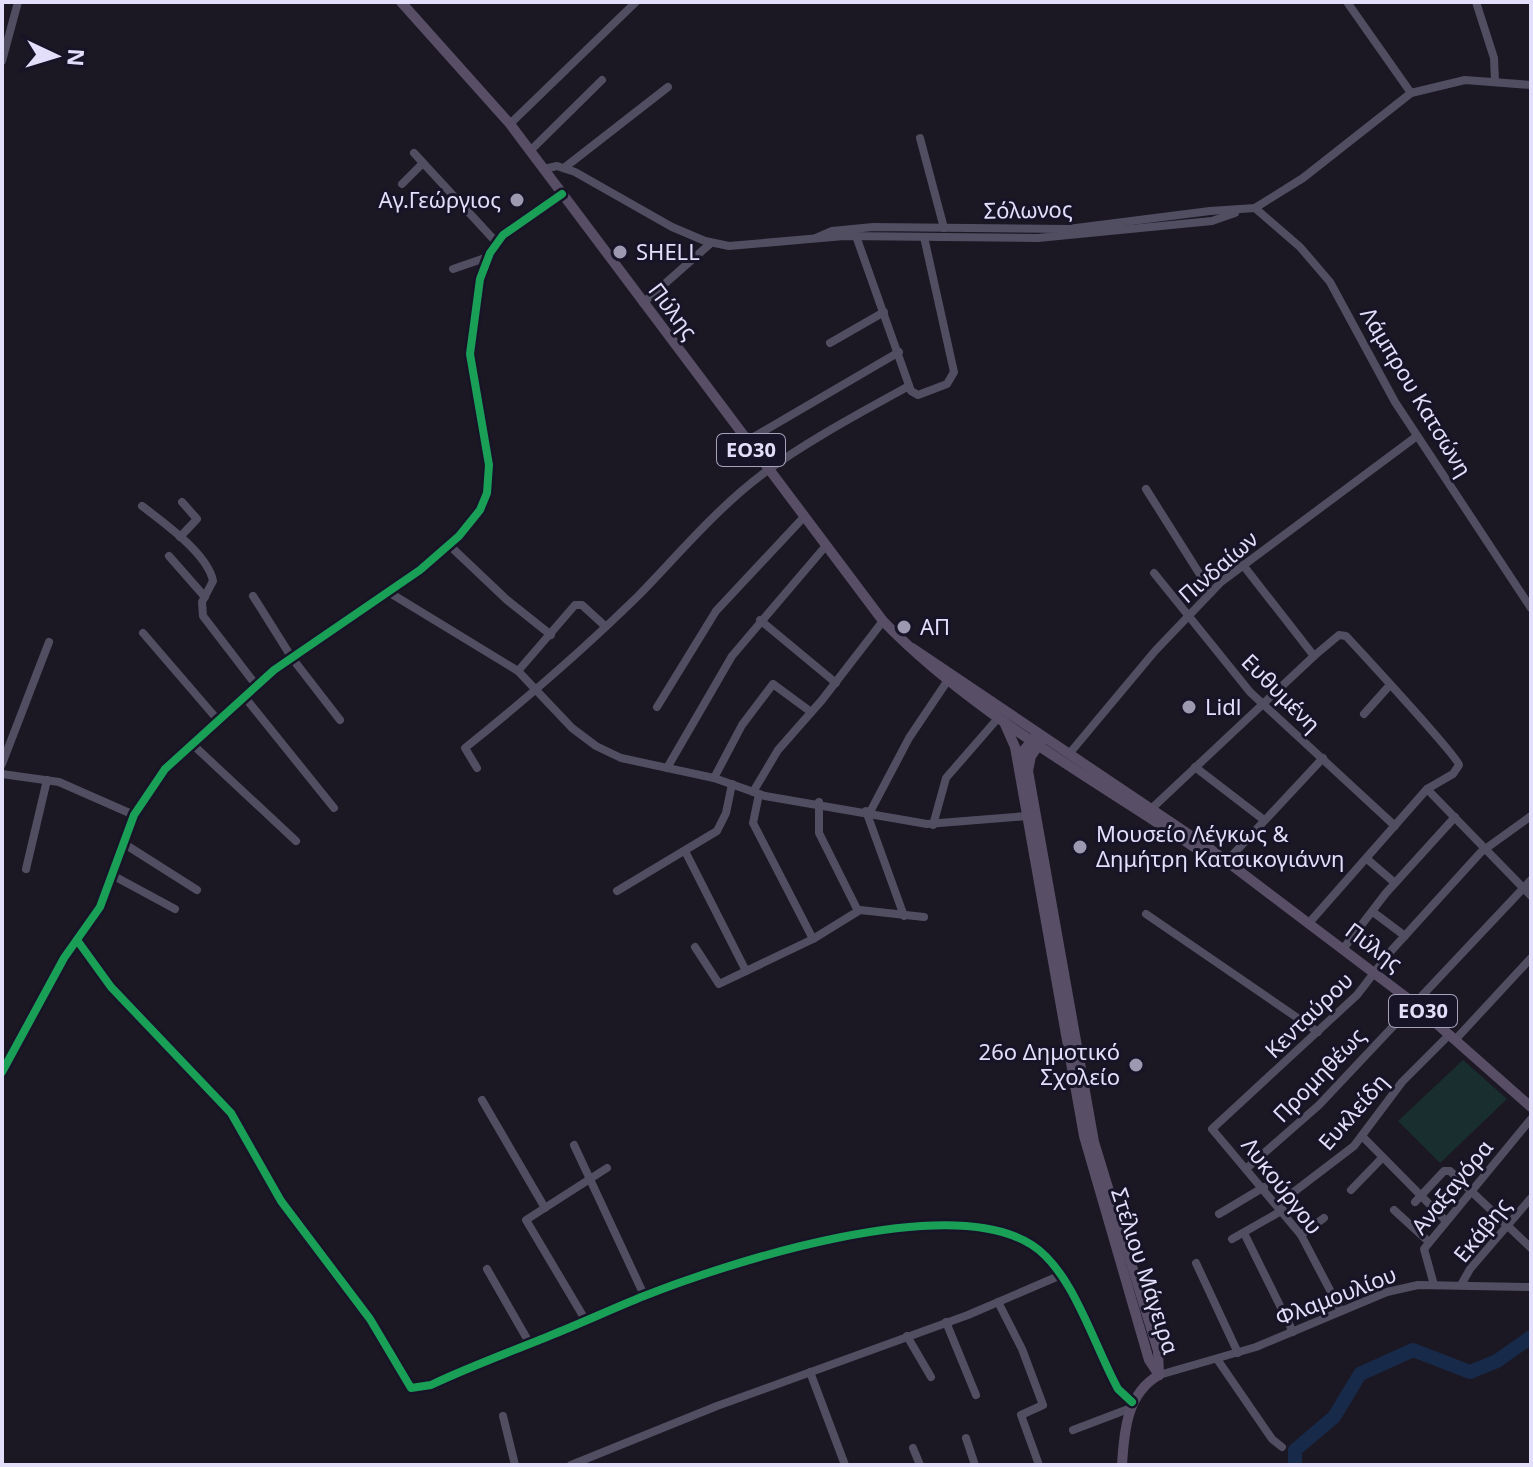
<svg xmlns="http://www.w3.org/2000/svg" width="1533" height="1467" viewBox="0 0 1533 1467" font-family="'Noto Sans',sans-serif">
<rect width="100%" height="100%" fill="#1b1824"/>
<polygon fill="#182e2f" points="1463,1060 1507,1099 1440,1163 1398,1121"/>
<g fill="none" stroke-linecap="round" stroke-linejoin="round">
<polyline stroke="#182a49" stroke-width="14" points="1295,1465 1295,1450 1334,1417 1360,1374 1413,1350 1470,1372 1497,1361 1531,1337"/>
<g stroke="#514e62" stroke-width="8">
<polyline points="1347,2 1411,93"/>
<polyline points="1476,2 1494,58 1495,81"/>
<polyline points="2,61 18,2"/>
<polyline points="510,124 636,2"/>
<polyline points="920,138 944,228"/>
<polyline points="531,150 602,80"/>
<polyline points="414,153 497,243"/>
<polyline points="564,168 668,87"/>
<polyline points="544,169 557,166 575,172 672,227 705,241 729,246 844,236 1038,238 1212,221 1235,213"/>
<polyline points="402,184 423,163"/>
<polyline points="1255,208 1300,247 1330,282 1395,402 1531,608"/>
<polyline points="856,236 911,391 918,395 947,384 954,372 924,237"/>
<polyline points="816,238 832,231 873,227 1068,229 1210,211 1255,208 1303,178 1411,93 1465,80 1531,85"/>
<polyline points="453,269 488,257"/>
<polyline points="643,303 711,243"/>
<polyline points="830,343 884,312"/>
<polyline points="745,442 899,352"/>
<polyline points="1146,489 1211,592"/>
<path d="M 142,506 C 163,522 208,554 213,581 L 202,602 L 203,616 L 256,685"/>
<polyline points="180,537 197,519 182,502"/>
<polyline points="449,545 507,600 551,635"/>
<polyline points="169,556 205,597"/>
<polyline points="1243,565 1314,656"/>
<polyline points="1154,573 1250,692 1395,826"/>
<polyline points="390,593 518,671 572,728 596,746 621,758 714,778 765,796 927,824 1027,816"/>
<polyline points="253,596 292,658 340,720"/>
<polyline points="760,620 836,683"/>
<polyline points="143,633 217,719"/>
<polyline points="518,671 575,605 582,605 605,626"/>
<polyline points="243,695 334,808"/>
<polyline points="657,707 716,611 803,518"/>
<polyline points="1364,714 1389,686"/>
<polyline points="191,743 296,841"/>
<polyline points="1069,754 1155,651 1221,582 1417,436"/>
<polyline points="2,764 49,642"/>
<polyline points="1195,767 1264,820"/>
<path d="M 477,768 L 465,748 C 525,700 583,650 638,596 C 678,555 717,508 764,473 C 809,440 860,413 909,386"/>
<polyline points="667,768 732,656 824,548"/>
<polyline points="2,774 59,782 134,815"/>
<polyline points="714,778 742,725 773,684 811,712"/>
<polyline points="1427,789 1531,896"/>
<polyline points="753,792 778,750 822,700 883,621"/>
<polyline points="759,794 753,823 813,939"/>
<polyline points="819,802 819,833 858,911"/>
<polyline points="866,811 904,916"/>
<path d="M 1149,811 L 1314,656 L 1339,635 L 1346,636 C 1360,651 1457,756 1459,765 L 1453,774 L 1427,789 L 1309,923"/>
<polyline points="870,812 909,738 948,680"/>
<polyline points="933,825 946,778 999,717"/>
<polyline points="123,843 197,890"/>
<polyline points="685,851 746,971"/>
<polyline points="1367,859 1395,883"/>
<polyline points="1225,863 1323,758"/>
<polyline points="26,869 47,780"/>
<polyline points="112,875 175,909"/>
<polyline points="617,891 717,831 726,813 732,784"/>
<polyline points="1373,912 1405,936"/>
<polyline points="1146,914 1318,1032"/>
<path d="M 77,940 L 111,987 L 231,1113 L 281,1201 L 370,1319 L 411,1388 L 431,1385 C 471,1366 513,1351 554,1334 C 584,1322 614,1308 644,1296 C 730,1262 949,1191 1032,1245 C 1073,1271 1094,1346 1118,1389 L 1132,1402"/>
<polyline points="695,947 719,984 813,939 860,910 924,917"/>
<polyline points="1343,949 1386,893 1455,817"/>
<polyline points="1455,1040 1531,958"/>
<polyline points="2,1072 64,958 100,907 134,815 165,769 274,670 420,570 459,536 480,510 487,493 489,465 470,354 480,279 490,253 503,235 562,194"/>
<polyline points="482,1100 545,1208"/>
<polyline points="1362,1136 1445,1220"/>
<polyline points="574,1145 644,1295"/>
<polyline points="1247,1168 1319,1105 1531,880"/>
<polyline points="1351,1190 1382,1158"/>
<polyline points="1415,1202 1444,1171 1450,1171 1531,1248"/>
<polyline points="1278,1204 1354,1146 1402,1082 1449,1035"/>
<polyline points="1394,1210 1429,1242"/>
<polyline points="1219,1214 1264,1187"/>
<polyline points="1244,1233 1293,1332"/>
<polyline points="1301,1235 1324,1218"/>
<polyline points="1232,1239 1283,1210"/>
<polyline points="1196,1263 1238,1353"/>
<polyline points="487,1269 530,1344"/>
<polyline points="1434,1285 1424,1249 1531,1119"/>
<polyline points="1461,1285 1470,1269 1531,1198"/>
<polyline points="998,1302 1022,1349 1043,1405 1021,1415 1039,1465"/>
<polyline points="1341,1311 1301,1235 1212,1129 1357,995 1391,951 1481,852 1531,816"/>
<polyline points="586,1321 526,1220 607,1168"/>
<polyline points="946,1322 976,1395"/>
<polyline points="907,1336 931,1377"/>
<polyline points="1217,1359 1272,1439 1282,1447"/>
<polyline points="810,1372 845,1465"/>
<polyline points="1159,1375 1256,1347 1387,1292 1418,1285 1531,1287"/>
<polyline points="503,1416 515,1465"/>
<polyline points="1073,1430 1131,1408"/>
<polyline points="966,1438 975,1465"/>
<polyline points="913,1448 920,1465"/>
<polyline points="571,1465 717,1406 968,1315 1061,1275"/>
</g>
<g stroke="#584f67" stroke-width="10">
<path d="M 401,2 L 510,124 L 883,621 C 971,712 1089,776 1194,847 L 1221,860"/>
<polyline points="912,648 1209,848 1411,1001 1531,1107"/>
<polyline points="1004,722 1015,747 1084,1136 1149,1360 1159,1375"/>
<polyline points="1043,739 1031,756 1028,771 1094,1142 1158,1351 1159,1375"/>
<polyline points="1020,765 1023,751 1037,735"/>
<path d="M 1122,1465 C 1124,1431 1127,1393 1159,1375"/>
</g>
<defs>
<g id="cycleway">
<path d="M 77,940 L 111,987 L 231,1113 L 281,1201 L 370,1319 L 411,1388 L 431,1385 C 471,1366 513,1351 554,1334 C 584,1322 614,1308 644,1296 C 730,1262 949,1191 1032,1245 C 1073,1271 1094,1346 1118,1389 L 1132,1402"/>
<polyline points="2,1072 64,958 100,907 134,815 165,769 274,670 420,570 459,536 480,510 487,493 489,465 470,354 480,279 490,253 503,235 562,194"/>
</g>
</defs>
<use href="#cycleway" stroke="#181428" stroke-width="13"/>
<use href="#cycleway" stroke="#1a9f57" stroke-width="8"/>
</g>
<g fill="#9d99b0" stroke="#181428" stroke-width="3">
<circle cx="517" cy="200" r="8"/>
<circle cx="620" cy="252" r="8"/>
<circle cx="904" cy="627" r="8"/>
<circle cx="1189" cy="707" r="8"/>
<circle cx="1080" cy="847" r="8"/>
<circle cx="1136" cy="1065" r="8"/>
</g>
<g text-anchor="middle" stroke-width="6" stroke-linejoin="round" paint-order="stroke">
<g fill="#181428" stroke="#a6a2bc" stroke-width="2">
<rect x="717" y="434" width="68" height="32" rx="6"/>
<rect x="1389" y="995" width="68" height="32" rx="6"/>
</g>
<g font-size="20" font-weight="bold" fill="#e3dffb">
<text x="751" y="457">ΕΟ30</text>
<text x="1423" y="1018">ΕΟ30</text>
</g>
<g font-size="22" fill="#e3dffb" stroke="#181428" text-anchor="start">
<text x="501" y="208" text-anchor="end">Αγ.Γεώργιος</text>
<text x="636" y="260">SHELL</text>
<text x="920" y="635">ΑΠ</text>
<text x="1205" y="715">Lidl</text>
<text x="1096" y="842">Μουσείο Λέγκως &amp;<tspan x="1096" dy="25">Δημήτρη Κατσικογιάννη</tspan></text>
<text x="1120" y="1060" text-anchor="end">26ο Δημοτικό<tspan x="1120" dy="25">Σχολείο</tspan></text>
</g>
<g font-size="22" fill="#e3dffb" stroke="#181428">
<text transform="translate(1028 210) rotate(-1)" y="8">Σόλωνος</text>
<text transform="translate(673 311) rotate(53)" y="8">Πύλης</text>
<text transform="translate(1416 392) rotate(59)" y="8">Λάμπρου Κατσώνη</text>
<text transform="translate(1218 567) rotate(-41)" y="8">Πινδαίων</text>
<text transform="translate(1281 693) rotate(45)" y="8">Ευθυμένη</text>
<text transform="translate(1374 947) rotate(37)" y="8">Πύλης</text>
<text transform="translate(1309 1015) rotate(-44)" y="8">Κενταύρου</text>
<text transform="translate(1319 1075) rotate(-46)" y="8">Προμηθέως</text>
<text transform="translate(1353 1112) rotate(-49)" y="8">Ευκλείδη</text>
<text transform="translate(1282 1186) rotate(52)" y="8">Λυκούργου</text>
<text transform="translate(1452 1187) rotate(-51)" y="8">Αναξαγόρα</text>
<text transform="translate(1482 1230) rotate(-51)" y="8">Εκάβης</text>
<text transform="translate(1145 1271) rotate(72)" y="8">Στέλιου Μάγειρα</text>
<text transform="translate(1336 1296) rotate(-21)" y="8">Φλαμουλίου</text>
</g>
</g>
<rect width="1533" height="1467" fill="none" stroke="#e3dffb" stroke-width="8"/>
<g transform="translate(56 56) rotate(94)" stroke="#181428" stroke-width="6" paint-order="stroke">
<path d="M0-6L14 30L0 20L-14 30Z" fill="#e3dffb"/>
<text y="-12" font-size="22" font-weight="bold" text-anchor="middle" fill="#e3dffb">N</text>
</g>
</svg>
